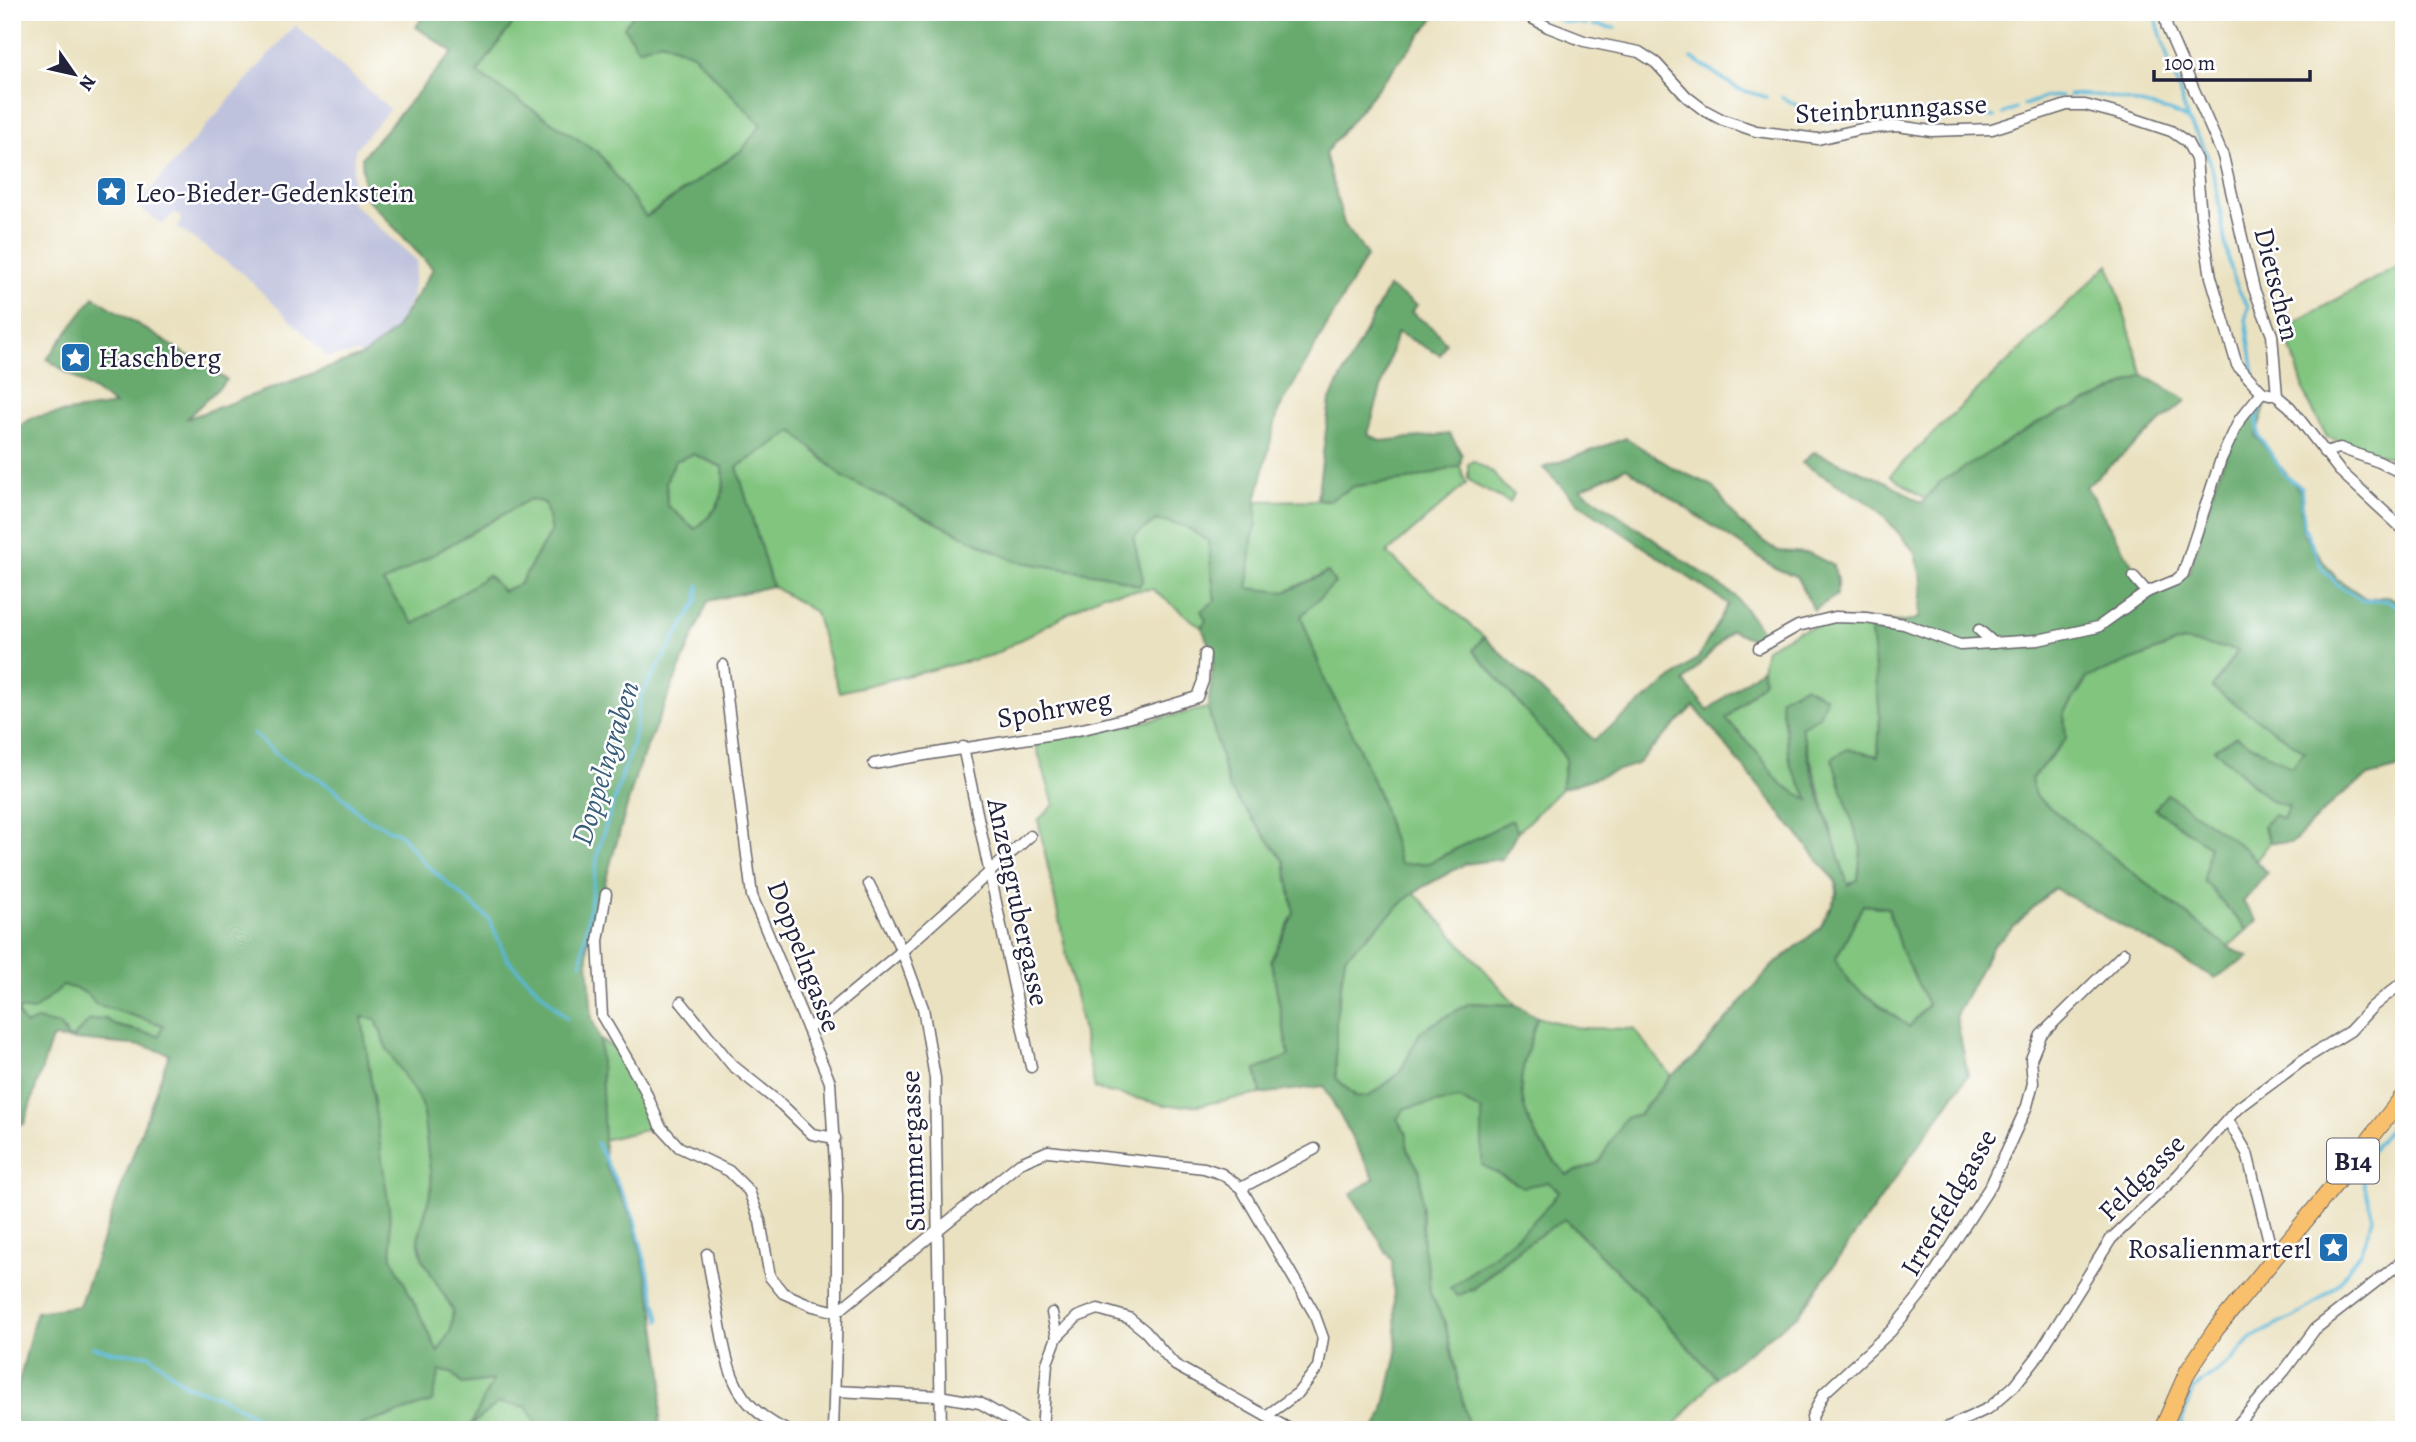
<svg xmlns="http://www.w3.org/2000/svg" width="2416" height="1442" viewBox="0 0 2416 1442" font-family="Alegreya,serif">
<rect width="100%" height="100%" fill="#fff"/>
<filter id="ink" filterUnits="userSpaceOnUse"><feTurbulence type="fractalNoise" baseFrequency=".0143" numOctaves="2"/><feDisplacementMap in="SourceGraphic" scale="14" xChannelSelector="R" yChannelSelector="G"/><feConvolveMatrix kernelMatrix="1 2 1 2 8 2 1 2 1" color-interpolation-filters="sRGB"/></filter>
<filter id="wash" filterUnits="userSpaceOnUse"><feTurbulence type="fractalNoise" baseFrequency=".00686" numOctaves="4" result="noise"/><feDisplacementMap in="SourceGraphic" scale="28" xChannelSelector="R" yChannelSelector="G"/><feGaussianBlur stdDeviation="1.57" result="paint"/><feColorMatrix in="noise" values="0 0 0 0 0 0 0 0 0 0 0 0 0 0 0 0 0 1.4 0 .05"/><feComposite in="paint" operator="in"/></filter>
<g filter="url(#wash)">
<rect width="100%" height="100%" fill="#eae1c0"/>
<polygon fill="#bfc2dd" points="295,25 390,109 355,149 351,202 417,261 412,297 394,331 364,355 358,353 328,357 242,273 178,228 181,218 178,215 174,213 163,224 136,206"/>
<g fill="#81c57f" stroke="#52745d" stroke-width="2">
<polygon points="521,12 635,12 624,27 693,54 761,125 742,150 645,217 599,153 477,73"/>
<polygon points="2109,264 2143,375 1939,483 1926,499 1890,475"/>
<polygon points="2404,266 2404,462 2327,437 2307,399 2285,328 2392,269"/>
<polygon points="793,431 843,477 1015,561 1110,576 1138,586 1143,579 1133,536 1156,520 1184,526 1208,541 1215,601 1202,628 1152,589 1103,594 993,655 839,692 815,612 772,586 737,467"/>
<path d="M 693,454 L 722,467 C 728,497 718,511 695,529 L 667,505 L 666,481 L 675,461 Z"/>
<polygon points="1473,461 1492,472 1505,488 1514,494 1510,503 1473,484 1468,479 1468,464"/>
<polygon points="1460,466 1466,484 1387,553 1484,637 1473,650 1566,758 1561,789 1518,832 1512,820 1429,863 1400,865 1379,795 1352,732 1326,683 1301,616 1335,583 1327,572 1285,592 1248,589 1252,539 1257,524 1256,501 1330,500 1355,486 1408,480"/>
<polygon points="530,499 545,503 551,531 520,584 503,591 488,576 414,624 383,583"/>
<polygon points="1847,620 1870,621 1880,716 1878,757 1847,749 1832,759 1861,848 1858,880 1847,885 1801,727 1780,698 1810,801 1781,784 1755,750 1726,719 1764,681 1762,668 1766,648 1798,631"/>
<polygon points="2182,641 2238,650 2212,688 2305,751 2291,768 2236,737 2214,749 2271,801 2289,806 2283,820 2263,826 2270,842 2256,861 2244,848 2167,794 2155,809 2210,846 2204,881 2247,930 2228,947 2035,796 2031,779 2066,739 2064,714 2087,678"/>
<polygon points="1208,708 1229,788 1285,862 1294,913 1271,960 1289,1056 1256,1070 1261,1094 1199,1105 1169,1106 1095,1089 1038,820 1054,805 1035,742 1091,733"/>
<polygon points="1414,892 1516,1005 1470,1003 1421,1031 1400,1072 1368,1097 1356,1096 1336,1078 1336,1017 1345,957"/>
<polygon points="1863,905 1888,908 1901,950 1928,1004 1909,1027 1851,984 1835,960"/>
<path d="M 63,986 C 77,988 88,991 95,1004 L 163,1025 L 159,1036 L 117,1026 L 106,1019 L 90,1020 L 73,1038 L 67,1037 L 65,1031 L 25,1025 L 18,1014 L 20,1009 L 44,1002 L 53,992 Z"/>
<polygon points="361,1017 376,1019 386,1047 422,1103 432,1186 418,1240 423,1260 453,1310 451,1330 438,1352 392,1258 389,1209"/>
<path d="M 1537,1017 L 1579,1028 L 1634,1029 L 1671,1076 L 1598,1163 L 1567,1175 C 1543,1150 1521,1120 1521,1083 C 1522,1062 1532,1038 1537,1017 Z"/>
<polygon points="600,1040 619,1050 639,1087 653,1128 603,1140"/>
<path d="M 1459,1099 L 1482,1111 L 1559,1191 C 1533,1230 1487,1258 1451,1288 L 1472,1291 C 1501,1263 1530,1240 1564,1219 L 1642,1296 L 1716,1377 L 1671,1430 L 1469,1430 L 1445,1323 L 1430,1293 L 1428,1267 L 1423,1248 L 1420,1172 L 1407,1149 L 1397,1119 L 1405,1108 Z"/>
<polygon points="440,1371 493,1379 472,1424 498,1403 527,1407 540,1430 362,1430 360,1425 394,1415"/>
</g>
<g fill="#68aa6e" stroke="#456654" stroke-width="2" fill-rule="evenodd">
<path d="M 426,12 L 521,12 L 477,73 L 599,153 L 646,217 L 742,150 L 761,125 L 693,54 L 662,41 L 638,49 L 624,27 L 635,12 L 1439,12 L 1325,153 L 1344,224 L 1367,255 L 1278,412 L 1256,501 L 1257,524 L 1252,539 L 1248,588 L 1285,592 L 1328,572 L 1335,583 L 1301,616 L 1326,683 L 1352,732 L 1379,795 L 1400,864 L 1429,863 L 1512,820 L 1518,832 L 1502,859 L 1465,864 L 1414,892 L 1345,957 L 1336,1017 L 1336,1078 L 1355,1096 L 1368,1097 L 1400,1072 L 1421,1031 L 1470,1003 L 1516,1005 L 1537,1017 C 1532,1038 1522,1062 1521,1082 C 1521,1120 1542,1150 1567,1175 L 1598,1163 L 1625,1118 L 1639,1114 L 1671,1076 L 1693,1059 L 1771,967 L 1820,928 L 1837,894 L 1836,882 L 1694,706 L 1637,764 L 1561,789 L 1566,758 L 1473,650 L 1484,637 L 1594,740 L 1698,658 L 1728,604 L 1577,502 L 1543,468 L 1626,438 L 1675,469 L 1713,486 L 1739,522 L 1777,551 L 1809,553 L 1834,566 L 1837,581 L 1837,595 L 1814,610 L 1796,576 L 1777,569 L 1626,468 L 1581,489 L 1735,596 L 1768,639 L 1761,643 L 1731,630 L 1684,682 L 1708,710 L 1762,668 L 1764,681 L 1726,719 L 1755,750 L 1781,784 L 1809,800 L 1791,767 L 1780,698 L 1804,686 L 1826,697 L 1819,717 L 1801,727 L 1813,776 L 1848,885 L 1858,880 L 1861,848 L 1832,759 L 1847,749 L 1878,756 L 1880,716 L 1870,621 L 1906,622 L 1919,618 L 1922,581 L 1914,551 L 1877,508 L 1802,463 L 1814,452 L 1889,483 L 1922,503 L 1939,483 L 2043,420 L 2113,391 L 2143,375 L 2187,400 L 2086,486 L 2146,588 L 2189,574 C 2198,542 2229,420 2255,406 C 2258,404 2262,404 2266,403 L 2256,436 L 2300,491 L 2303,533 L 2336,578 L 2368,600 L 2388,596 L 2404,604 L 2404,767 L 2369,776 L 2337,798 L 2292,843 L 2270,842 L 2263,826 L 2274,815 L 2283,819 L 2289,806 L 2271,801 L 2214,749 L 2236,736 L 2291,767 L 2305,752 L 2212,688 L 2238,650 L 2182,641 L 2087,678 L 2064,714 L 2066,739 L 2031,779 L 2035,796 L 2228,947 L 2249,957 L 2215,978 L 2054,888 L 1992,947 L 1956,1015 L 1968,1075 L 1800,1313 L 1716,1377 L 1642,1296 L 1565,1219 C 1544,1232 1524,1245 1505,1260 C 1487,1274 1480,1288 1457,1296 L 1450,1288 C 1487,1259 1533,1230 1559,1191 L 1548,1182 L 1523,1187 L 1482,1165 L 1482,1111 L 1459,1099 L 1405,1108 L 1397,1119 L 1407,1134 L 1407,1149 L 1420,1172 L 1423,1248 L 1428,1267 L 1430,1293 L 1445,1323 L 1469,1430 L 1374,1430 L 1383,1414 L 1397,1353 L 1392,1261 L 1351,1194 L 1374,1178 L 1324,1086 L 1261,1094 L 1256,1070 L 1289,1056 L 1271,960 L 1294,913 L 1285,862 L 1229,788 L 1208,708 L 1214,657 L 1202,628 L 1206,620 L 1201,611 L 1215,601 L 1208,541 L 1184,526 L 1157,520 L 1133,537 L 1143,579 L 1139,586 L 1110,576 L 1015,561 L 843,477 L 793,431 L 737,467 L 772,586 L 708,601 L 638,768 L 587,945 L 592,1018 L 600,1040 L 605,1165 L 633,1221 L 653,1304 L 663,1374 L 659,1430 L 540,1430 L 527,1407 L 498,1403 L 471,1425 L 493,1380 L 462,1384 L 452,1373 L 440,1371 L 432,1402 L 361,1425 L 362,1430 L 12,1430 L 18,1387 L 36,1312 L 79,1306 L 169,1054 L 144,1046 L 52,1038 L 24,1124 L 12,1127 L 12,431 L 34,417 L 115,405 L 47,359 L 94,297 L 227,380 L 186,419 L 364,355 L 394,331 L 433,269 L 364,195 L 362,157 L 453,52 L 416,27 ZM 693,454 L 723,467 C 727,497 718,511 695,529 L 667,505 L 666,481 L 675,461 ZM 530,499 L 545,503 L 551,531 L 520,584 L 503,591 L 488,575 L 414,624 L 383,583 ZM 1863,905 L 1888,908 L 1901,950 L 1928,1004 L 1909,1027 L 1851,984 L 1835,960 ZM 63,986 C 77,988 88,991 95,1004 L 163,1025 L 159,1036 L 117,1026 L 106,1019 L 90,1020 L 73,1038 L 67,1037 L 59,1025 L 37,1020 L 25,1025 L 18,1014 L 19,1009 L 33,1011 ZM 362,1017 L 376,1019 L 386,1047 L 422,1104 L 432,1186 L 418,1240 L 423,1260 L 453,1310 L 451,1330 L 438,1352 L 392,1258 L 389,1209 Z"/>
<polygon points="1388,287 1417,305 1411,312 1435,330 1446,343 1440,355 1397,332 1368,434 1381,441 1450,434 1462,455 1460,466 1408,480 1355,486 1330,500 1317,499 1330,400"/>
<polygon points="2167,794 2244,848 2267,873 2243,902 2258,921 2247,930 2204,881 2209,846 2155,809"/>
</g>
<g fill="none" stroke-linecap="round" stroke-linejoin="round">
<g stroke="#5ab8d8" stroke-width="3.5">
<polyline points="1546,12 1564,22 1586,24"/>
<polyline points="2154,12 2169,62"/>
<polyline points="1593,25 1615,28"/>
<polyline points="1692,58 1738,89 1766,97"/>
<polyline points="2174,73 2188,121"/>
<path d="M 2069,95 C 2095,93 2119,98 2144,105 C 2157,108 2179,112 2189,122 C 2192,126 2195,132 2198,136 C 2229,187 2214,258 2248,306 L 2246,318 L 2254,375"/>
<polyline points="1782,97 1823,120 1833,121"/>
<polyline points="2024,105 2046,97 2061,96"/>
<polyline points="2003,114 2016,108"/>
<polyline points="1902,117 1949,119"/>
<polyline points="1956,117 1968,113 1994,117"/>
<polyline points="1855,120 1875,118"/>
<polyline points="2262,403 2257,419 2259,436 2286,476 2301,487 2304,526 2322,568 2338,585 2364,601 2387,600 2404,609"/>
<polyline points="253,733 284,761 311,774 336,790 362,816 401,835 424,863 489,919 507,959 567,1018"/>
<polyline points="581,963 599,847 633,742 641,696 697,602 699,585"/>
<polyline points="597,1143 634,1217 660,1320"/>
<polyline points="93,1347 115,1352 150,1355 185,1385 219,1396 279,1430"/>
<path d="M 2179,1430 L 2193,1389 L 2230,1362 L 2253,1337 L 2305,1311 L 2339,1283 L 2361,1250 L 2373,1218 L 2362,1176 C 2365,1152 2390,1130 2404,1112"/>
</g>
</g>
</g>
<g filter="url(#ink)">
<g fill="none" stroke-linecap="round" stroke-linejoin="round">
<defs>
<g id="street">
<polyline points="1521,12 1548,27 1584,41 1639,52 1656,63 1687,97 1704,110 1723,120 1756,131 1818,139 1861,129 1898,126 1931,131 1992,129 2067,105 2085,105 2123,115 2171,131 2187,142 2196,159 2201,216 2211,277 2237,365 2262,392 2277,396 2290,407 2339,470 2404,530"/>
<polyline points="2164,12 2167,28 2223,156 2254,289 2272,335 2277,396"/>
<polyline points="2324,452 2340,448 2379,462 2404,474"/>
<polyline points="2134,577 2147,592"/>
<polyline points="1979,630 1994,643"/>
<polyline points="1759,648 1798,626 1835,617 1866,618 1904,624 1960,645 2038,640 2098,627 2147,592 2176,580 2183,574 2221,459 2240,419 2262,392"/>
<polyline points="723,665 752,896 830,1082 837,1197 837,1312 833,1430"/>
<polyline points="963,747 1031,1067"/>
<path d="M 874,764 C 942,751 1009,742 1077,730 C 1118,722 1158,709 1197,697 L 1203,681 L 1205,654"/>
<polyline points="869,884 902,951 923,1008 935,1078 941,1430"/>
<polyline points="606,894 598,941 602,1016 644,1088 660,1126 679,1147 729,1171 749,1191 760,1221 770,1277 783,1293 813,1306 837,1312 1020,1163 1048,1151 1204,1168 1222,1174 1241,1188 1314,1313 1323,1338 1318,1367 1298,1393 1266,1416"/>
<polyline points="681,1002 732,1065 782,1105 812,1134 835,1138"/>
<polyline points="808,1029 902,951 1030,836"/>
<polyline points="2228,1120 2247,1153 2273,1257"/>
<polyline points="1241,1188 1315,1149"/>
<path d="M 707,1254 C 711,1278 716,1301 720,1325 C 729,1375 736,1406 786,1430"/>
<polyline points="1052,1313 1057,1337"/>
<polyline points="835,1391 939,1396 980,1403 1026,1430"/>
<polyline points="1042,1430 1047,1363 1057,1337 1077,1317 1098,1309 1129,1318 1145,1331 1175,1365 1291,1430"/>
<polyline points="1814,1430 1812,1417 1824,1393 1891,1331 1921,1294 1991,1185 2027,1106 2033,1083 2031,1059 2041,1035 2124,953"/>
<polyline points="1942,1430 1989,1408 2015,1385 2037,1357 2111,1239 2178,1175 2237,1109 2303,1060 2350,1031 2372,1007 2404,981"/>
<polyline points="2233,1430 2285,1370 2315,1329 2404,1260"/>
</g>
<polyline id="primary" points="2162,1430 2188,1371 2216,1329 2336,1183 2404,1095"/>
</defs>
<use href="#street" stroke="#68656a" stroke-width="13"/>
<use href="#primary" stroke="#68656a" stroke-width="18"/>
<use href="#street" stroke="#fff" stroke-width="10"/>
<use href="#primary" stroke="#f8bf6c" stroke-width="16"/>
</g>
</g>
<defs>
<symbol id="sight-square" viewBox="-11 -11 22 22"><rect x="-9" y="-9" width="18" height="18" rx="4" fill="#1f6fb2" stroke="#fff"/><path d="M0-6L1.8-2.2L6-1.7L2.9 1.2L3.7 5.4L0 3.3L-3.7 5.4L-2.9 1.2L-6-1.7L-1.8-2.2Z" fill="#fff"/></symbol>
</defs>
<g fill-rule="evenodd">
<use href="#sight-square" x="94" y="174" width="35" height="35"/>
<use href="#sight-square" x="58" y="340" width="35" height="35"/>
<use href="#sight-square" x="2316" y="1230" width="35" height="35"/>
</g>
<g text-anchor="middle" stroke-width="5" stroke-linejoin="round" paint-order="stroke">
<rect fill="#fff" stroke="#646476" stroke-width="2" x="2327" y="1138.5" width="52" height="45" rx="5"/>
<g font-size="26" font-weight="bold" fill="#22223b">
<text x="2353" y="1170">B14</text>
</g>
<g font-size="28" fill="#22223b" stroke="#fff">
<text transform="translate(1891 108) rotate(-3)" y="10">Steinbrunngasse</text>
<text transform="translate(2278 284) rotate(76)" y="10">Dietschen</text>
<text transform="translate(1054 708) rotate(-10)" y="10">Spohrweg</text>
<text transform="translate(1019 902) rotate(78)" y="10">Anzengrubergasse</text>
<text transform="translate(805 956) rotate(69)" y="10">Doppelngasse</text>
<text transform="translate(912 1151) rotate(-92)" y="10">Summergasse</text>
<text transform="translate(2141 1177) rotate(-45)" y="10">Feldgasse</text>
<text transform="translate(1948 1202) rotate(-60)" y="10">Irrenfeldgasse</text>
</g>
<g font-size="28" fill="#22223b" stroke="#fff" text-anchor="start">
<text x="135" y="202">Leo-Bieder-Gedenkstein</text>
<text x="98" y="367">Haschberg</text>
<text x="2311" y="1258" text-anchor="end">Rosalienmarterl</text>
</g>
<g font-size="30" font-style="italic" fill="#385e7a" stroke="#fff">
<text transform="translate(605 763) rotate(-73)" y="10">Doppelngraben</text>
</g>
</g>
<rect width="2416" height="1442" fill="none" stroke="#fff" stroke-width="42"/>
<g transform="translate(74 74) rotate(124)" stroke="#ffffff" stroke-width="5" paint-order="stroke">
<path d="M0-5L12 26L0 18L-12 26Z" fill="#22223b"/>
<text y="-10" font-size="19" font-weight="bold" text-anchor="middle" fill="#22223b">N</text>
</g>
<path d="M2154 70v10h156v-10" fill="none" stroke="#22223b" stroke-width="3.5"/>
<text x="2164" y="70" font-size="21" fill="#22223b" stroke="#ffffff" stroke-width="5" paint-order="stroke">100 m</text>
</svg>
